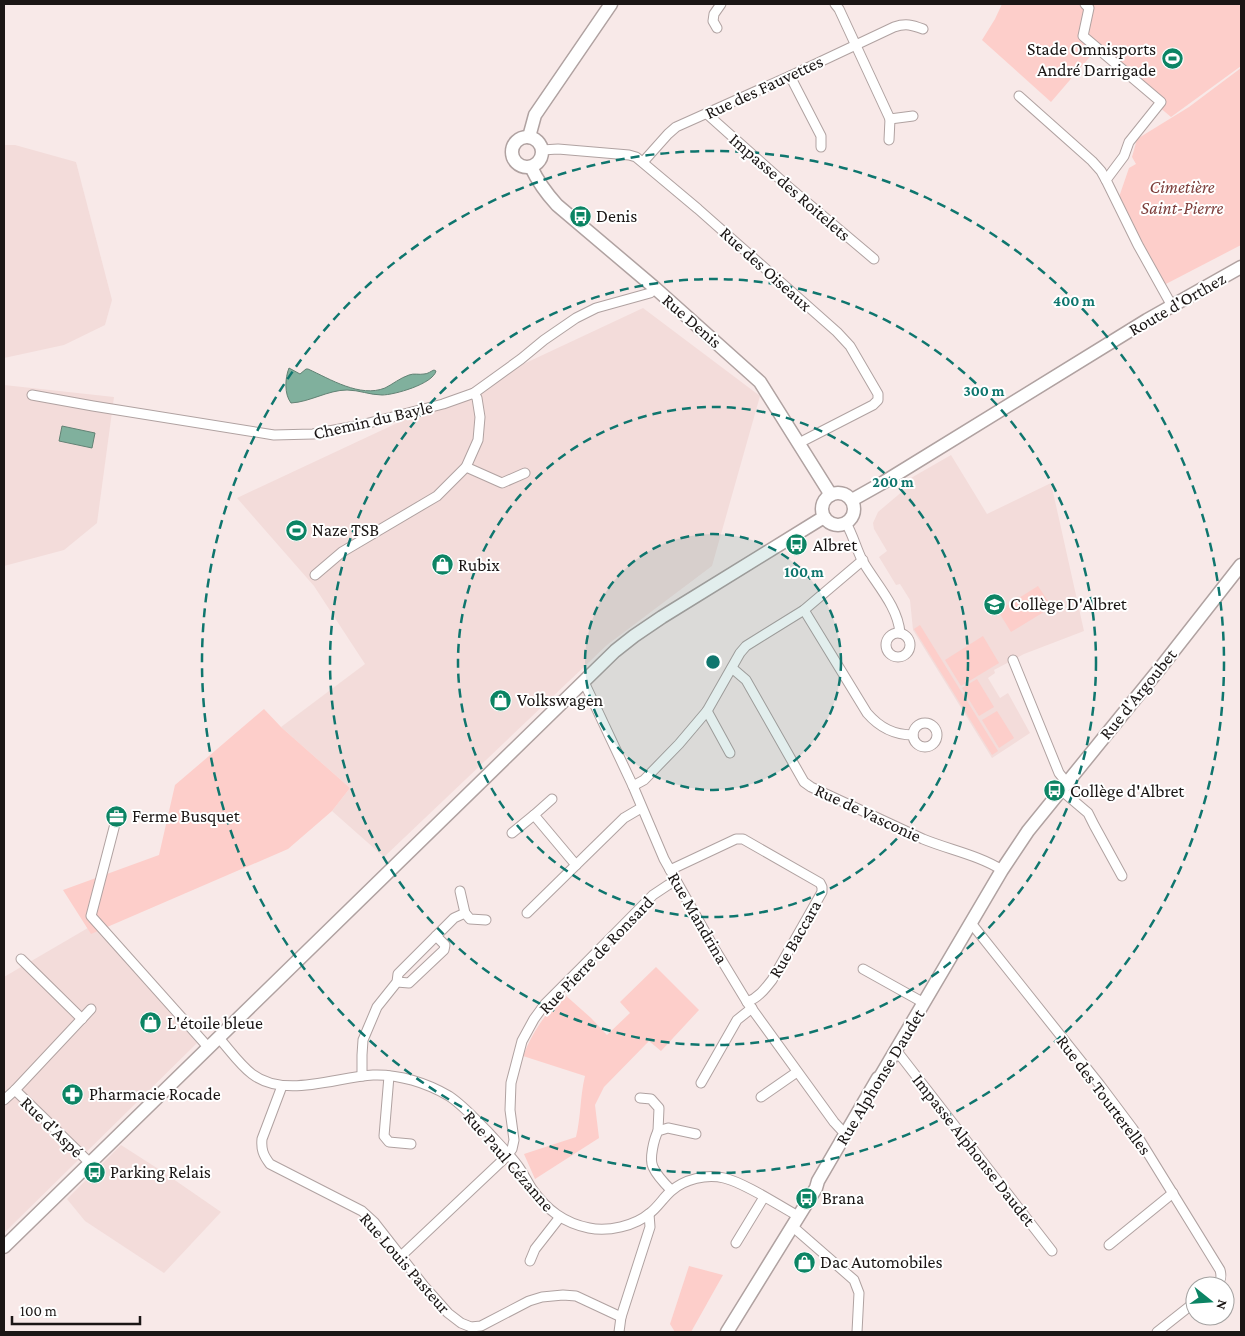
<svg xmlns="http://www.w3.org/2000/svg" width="1245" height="1336" viewBox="0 0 1245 1336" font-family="'Crimson Pro',serif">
<rect width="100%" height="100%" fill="#f8e9e8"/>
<g fill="#f3dcda">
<polygon points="4,145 15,145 76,162 112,300 105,325 64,345 4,358"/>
<polygon points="643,308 760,396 712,566 607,645 384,857 332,811 350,788 281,727 365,664 314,586 237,498"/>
<polygon points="4,385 114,397 97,523 64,550 4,566"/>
<polygon points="951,455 987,514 1051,483 1084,631 1024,654 994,670 995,673 988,678 1000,698 1008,693 1030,733 992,758 913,630 910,600 900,584 896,585 879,557 887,551 874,529 873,523 878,512 904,490 906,486 904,482"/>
<polygon points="93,925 197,1043 4,1233 4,977"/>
<polygon points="121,1145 163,1172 221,1212 164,1273 85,1221 67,1199"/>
</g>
<g fill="#fdceca">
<polygon points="1002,4 1241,4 1241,66 1171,117 1094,52 1051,102 982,40 995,19"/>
<polygon points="1241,68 1241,245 1164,285 1118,200 1129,168 1136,164 1132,157 1137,139 1189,107"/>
<polygon points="1038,586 1052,607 1011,632 998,611"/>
<polygon points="920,625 998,751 992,755 914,629"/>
<polygon points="983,636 999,663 961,686 945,660"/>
<polygon points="977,679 994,707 979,716 962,688"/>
<polygon points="264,709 281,727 350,788 332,811 288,849 91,934 63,890 159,855 175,785"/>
<polygon points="997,711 1014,738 999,748 982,720"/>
<path d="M 656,967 L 699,1010 L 661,1051 L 649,1041 L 604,1087 L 595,1105 L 599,1138 L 535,1179 L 524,1154 L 576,1137 C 581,1117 580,1096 585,1076 L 523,1056 C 534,1029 545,1015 564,994 L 591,1018 L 607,1035 L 630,1013 L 620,1002 Z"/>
<polygon points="689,1266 723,1275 691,1332 675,1332 670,1324"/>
</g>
<g fill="#80b09d" stroke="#628274">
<path d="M 289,368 L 300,374 L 306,369 L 308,369 C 330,379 360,398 385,388 C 393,384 400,378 409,375 C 414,373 419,375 424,374 C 428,374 431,371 434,370 L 436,371 C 433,384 394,395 382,395 C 370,395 359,390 347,390 C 328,390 310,402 291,403 C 284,394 285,378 289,368 Z"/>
<polygon points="62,426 95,433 92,448 59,441"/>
</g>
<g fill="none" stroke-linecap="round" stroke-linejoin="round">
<defs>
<g id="street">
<polyline points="835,4 839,9 890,119 913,116"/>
<polyline points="1085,4 1089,8 1083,36 1161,102 1129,142 1124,156 1106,180 1138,245 1172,306"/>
<polyline points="717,28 713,21 714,14 721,4"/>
<polyline points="790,76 821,136 821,147"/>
<polyline points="1019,96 1092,161 1101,171 1106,180"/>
<polyline points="707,114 791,189 874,259"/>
<polyline points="889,140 890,119"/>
<polyline points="542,150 558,149 629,155 636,157 698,209 837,332 850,346 878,394 878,400 873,405 799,443"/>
<path d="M 643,162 L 668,134 L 676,127 L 790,76 L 894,27 C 906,23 912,25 923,29"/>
<polyline points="32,395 93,406 274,435 313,434 361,425 443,404 474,393 521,359 544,340 576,318 596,308 650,293 655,288"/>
<polyline points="466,467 502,483 525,473"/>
<path d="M 846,523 C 853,535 856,548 862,560 C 875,583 898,606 900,633"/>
<polyline points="315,575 342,552 437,496 466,467 478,440 480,417 477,398 474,393"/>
<path d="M 804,610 L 867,713 C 880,728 894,735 913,735"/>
<circle cx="898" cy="645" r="12"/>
<polyline points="1013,660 1059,773 1067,783"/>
<path d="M 732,668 L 746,680 L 804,782 L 811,787 L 923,839 C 950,850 978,855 1002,870"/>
<polyline points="584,682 633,786 664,859 713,946 747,1002 834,1122 846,1135"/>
<polyline points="707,711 730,753"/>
<circle cx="925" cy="735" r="12"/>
<polyline points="633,786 644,780 679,744 707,711 740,653 746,646 804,610 863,560"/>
<polyline points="1061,790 1088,813 1094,825 1122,876"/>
<polyline points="552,799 534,815 576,865"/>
<polyline points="115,824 91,916 208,1047"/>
<polyline points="512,833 534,815"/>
<path d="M 670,870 L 736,839 L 743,839 L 820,883 L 822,887 L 822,892 L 772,980 C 765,989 758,998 747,1002"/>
<polyline points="460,891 465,913 470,919 486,920"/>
<polyline points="527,913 624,818 641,808"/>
<path d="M 971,923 L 1100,1085 L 1133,1129 L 1220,1270 C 1222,1277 1221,1281 1216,1286"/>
<polyline points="21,959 82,1019"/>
<polyline points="863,969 924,1003"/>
<polyline points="397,982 409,983 444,950 445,945 436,936"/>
<path d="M 218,1037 C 229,1049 239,1064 252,1074 C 285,1099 336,1077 373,1075 C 399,1074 427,1083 449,1096 C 464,1106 476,1120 488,1132 C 498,1143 509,1154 518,1166 C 523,1173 527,1181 532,1189 C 547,1210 564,1223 589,1228 C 608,1232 635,1226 650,1213 C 658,1207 663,1198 671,1191 C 685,1179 706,1174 724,1178 C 745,1183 778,1205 798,1216"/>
<polyline points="896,1050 1052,1251"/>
<polyline points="362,1076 362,1055 363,1040 377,1007 397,982 398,974 454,918 465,913"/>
<polyline points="389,1076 384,1136 389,1142 411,1144"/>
<polyline points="701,1083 737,1020 752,1008"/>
<path d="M 282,1086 L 262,1139 C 261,1149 263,1155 270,1164 L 362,1211 L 374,1222 L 424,1286 L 448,1313 L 461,1323 L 471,1327 L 481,1326 L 529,1301 L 542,1297 L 563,1295 L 576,1296 L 621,1317"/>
<polyline points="15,1090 90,1163"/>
<polyline points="761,1097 797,1072"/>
<polyline points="640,1098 651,1099 659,1108 658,1131"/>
<polyline points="4,1100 15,1090 91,1009"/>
<path d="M 671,1190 C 665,1184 657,1176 653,1167 C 649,1159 654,1139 658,1131 L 668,1128 L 696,1134"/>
<polyline points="792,1226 854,1280 859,1293 857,1332"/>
<polyline points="736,1243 764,1197"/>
<polyline points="1109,1245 1173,1193"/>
<polyline points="400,1257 506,1157 512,1149 514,1140 510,1110 511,1083 522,1041 534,1019 545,1004 581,968 653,895 668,885 676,881"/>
<polyline points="530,1261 535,1249 560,1217"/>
<polyline points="619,1332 621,1317 650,1227 649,1214"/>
<polyline points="1157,1332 1195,1302"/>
</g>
<g id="secondary">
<circle cx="527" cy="152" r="15"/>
<polyline points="529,137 535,115 611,4"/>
<path d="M 531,167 C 538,182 546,193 557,205 L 655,288 L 760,382 L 831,495"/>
<circle cx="838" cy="509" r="16"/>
<polyline points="852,500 884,482 1147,320 1241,267"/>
<polyline points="4,1247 615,651 634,636 662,617 824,517"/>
<polyline points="727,1332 816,1188 818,1181 878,1078 880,1077 1002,870 1028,831 1161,667 1241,565"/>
</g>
</defs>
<use href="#street" stroke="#b0a2a1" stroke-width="11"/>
<use href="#secondary" stroke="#b0a2a1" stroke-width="15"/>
<use href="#street" stroke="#fff" stroke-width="9"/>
<use href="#secondary" stroke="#fff" stroke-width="12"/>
</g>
<circle cx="713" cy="662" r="128" fill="#0f766e" fill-opacity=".12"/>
<g fill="none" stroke="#0f766e" stroke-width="2.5" stroke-dasharray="9 6">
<circle cx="713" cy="662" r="128"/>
<circle cx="713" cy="662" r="255"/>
<circle cx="713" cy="662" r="383"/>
<circle cx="713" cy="662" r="511"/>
</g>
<defs>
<symbol id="stadium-disc" viewBox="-11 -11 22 22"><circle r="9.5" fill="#0c8464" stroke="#fff"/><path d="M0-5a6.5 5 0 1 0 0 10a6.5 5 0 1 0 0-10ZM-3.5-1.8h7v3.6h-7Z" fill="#fff"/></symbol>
<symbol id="bus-disc" viewBox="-11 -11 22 22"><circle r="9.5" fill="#0c8464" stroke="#fff"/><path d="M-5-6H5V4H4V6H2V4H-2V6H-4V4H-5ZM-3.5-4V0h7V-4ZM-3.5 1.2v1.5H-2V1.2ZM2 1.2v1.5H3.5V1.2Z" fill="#fff"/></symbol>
<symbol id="shop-disc" viewBox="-11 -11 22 22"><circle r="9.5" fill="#0c8464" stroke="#fff"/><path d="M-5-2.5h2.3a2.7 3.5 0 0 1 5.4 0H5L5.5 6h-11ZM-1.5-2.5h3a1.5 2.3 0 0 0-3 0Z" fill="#fff"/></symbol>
<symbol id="school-disc" viewBox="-11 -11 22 22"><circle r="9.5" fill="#0c8464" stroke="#fff"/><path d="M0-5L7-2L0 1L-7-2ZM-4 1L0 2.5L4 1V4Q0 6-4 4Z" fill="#fff"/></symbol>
<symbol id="office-disc" viewBox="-11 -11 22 22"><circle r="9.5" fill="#0c8464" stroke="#fff"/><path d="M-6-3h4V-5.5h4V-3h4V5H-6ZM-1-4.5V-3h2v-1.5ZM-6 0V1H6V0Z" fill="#fff"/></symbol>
<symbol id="pharmacy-disc" viewBox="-11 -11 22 22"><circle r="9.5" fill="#0c8464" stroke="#fff"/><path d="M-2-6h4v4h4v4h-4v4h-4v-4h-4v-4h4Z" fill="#fff"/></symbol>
</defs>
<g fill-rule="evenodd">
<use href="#stadium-disc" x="1160" y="46" width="25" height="25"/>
<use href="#bus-disc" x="568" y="204" width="25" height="25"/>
<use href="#stadium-disc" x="284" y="518" width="25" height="25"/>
<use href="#bus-disc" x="784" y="532" width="25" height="25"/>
<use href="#shop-disc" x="430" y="552" width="25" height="25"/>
<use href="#school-disc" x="982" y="592" width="25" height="25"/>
<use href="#shop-disc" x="488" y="688" width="25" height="25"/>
<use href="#bus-disc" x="1042" y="778" width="25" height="25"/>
<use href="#office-disc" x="104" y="804" width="25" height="25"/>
<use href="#shop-disc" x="138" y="1010" width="25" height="25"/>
<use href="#pharmacy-disc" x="60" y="1082" width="25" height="25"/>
<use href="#bus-disc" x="82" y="1160" width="25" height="25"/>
<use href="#bus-disc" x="794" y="1186" width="25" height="25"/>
<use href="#shop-disc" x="792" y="1250" width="25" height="25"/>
</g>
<g text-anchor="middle" stroke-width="4" stroke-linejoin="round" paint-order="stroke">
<g font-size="18" fill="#1b1615" stroke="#fff" text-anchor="start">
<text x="1156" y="55" text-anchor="end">Stade Omnisports<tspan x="1156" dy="21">André Darrigade</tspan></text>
<text x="596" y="222">Denis</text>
<text x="312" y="536">Naze TSB</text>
<text x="813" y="551">Albret</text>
<text x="458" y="571">Rubix</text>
<text x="1010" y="610">Collège D'Albret</text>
<text x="517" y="706">Volkswagen</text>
<text x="1070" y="797">Collège d'Albret</text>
<text x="132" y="822">Ferme Busquet</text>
<text x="167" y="1029">L'étoile bleue</text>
<text x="89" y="1100">Pharmacie Rocade</text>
<text x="110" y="1178">Parking Relais</text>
<text x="822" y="1204">Brana</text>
<text x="820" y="1268">Dac Automobiles</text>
</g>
<g font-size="18" fill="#1b1615" stroke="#fff">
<text transform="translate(764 87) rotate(-25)" y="6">Rue des Fauvettes</text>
<text transform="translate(790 187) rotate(41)" y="6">Impasse des Roitelets</text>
<text transform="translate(766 269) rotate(42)" y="6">Rue des Oiseaux</text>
<text transform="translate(1177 304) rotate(-30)" y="6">Route d'Orthez</text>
<text transform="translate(692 321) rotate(41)" y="6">Rue Denis</text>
<text transform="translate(373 420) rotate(-13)" y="6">Chemin du Bayle</text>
<text transform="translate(1138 694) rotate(-51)" y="6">Rue d'Argoubet</text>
<text transform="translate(868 813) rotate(25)" y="6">Rue de Vasconie</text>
<text transform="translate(698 918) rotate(60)" y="6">Rue Mandrina</text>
<text transform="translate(795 939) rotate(-60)" y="6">Rue Baccara</text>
<text transform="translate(596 955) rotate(-46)" y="6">Rue Pierre de Ronsard</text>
<text transform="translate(880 1077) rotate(-59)" y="6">Rue Alphonse Daudet</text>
<text transform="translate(1104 1095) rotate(53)" y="6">Rue des Tourterelles</text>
<text transform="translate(52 1127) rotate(44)" y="6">Rue d'Aspé</text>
<text transform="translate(974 1150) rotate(52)" y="6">Impasse Alphonse Daudet</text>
<text transform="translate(509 1161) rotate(49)" y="6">Rue Paul Cézanne</text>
<text transform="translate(405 1263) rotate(49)" y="6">Rue Louis Pasteur</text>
</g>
<g font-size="18" font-style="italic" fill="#7d3e3b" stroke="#fff">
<text x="1182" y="193">Cimetière<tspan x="1182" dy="21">Saint-Pierre</tspan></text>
</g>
</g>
<circle cx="713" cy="662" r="8" fill="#0f766e" stroke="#fff" stroke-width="2.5"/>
<g font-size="15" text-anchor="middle" font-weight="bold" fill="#0f766e" stroke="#fff" stroke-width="4" stroke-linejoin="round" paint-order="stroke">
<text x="1074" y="306">400 m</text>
<text x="984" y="396">300 m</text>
<text x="893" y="487">200 m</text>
<text x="804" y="577">100 m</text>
</g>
<rect width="1245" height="1336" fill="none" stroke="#1b1615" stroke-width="10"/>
<g transform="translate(1210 1301) rotate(107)"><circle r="24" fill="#ffffff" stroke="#a4a2a1"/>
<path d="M0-4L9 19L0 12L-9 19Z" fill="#0c8464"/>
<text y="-8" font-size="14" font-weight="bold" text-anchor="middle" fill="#1b1615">N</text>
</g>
<path d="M12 1316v8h128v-8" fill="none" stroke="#1b1615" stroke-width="2.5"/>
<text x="20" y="1316" font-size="15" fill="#1b1615" stroke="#ffffff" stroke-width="4" paint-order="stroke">100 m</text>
</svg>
